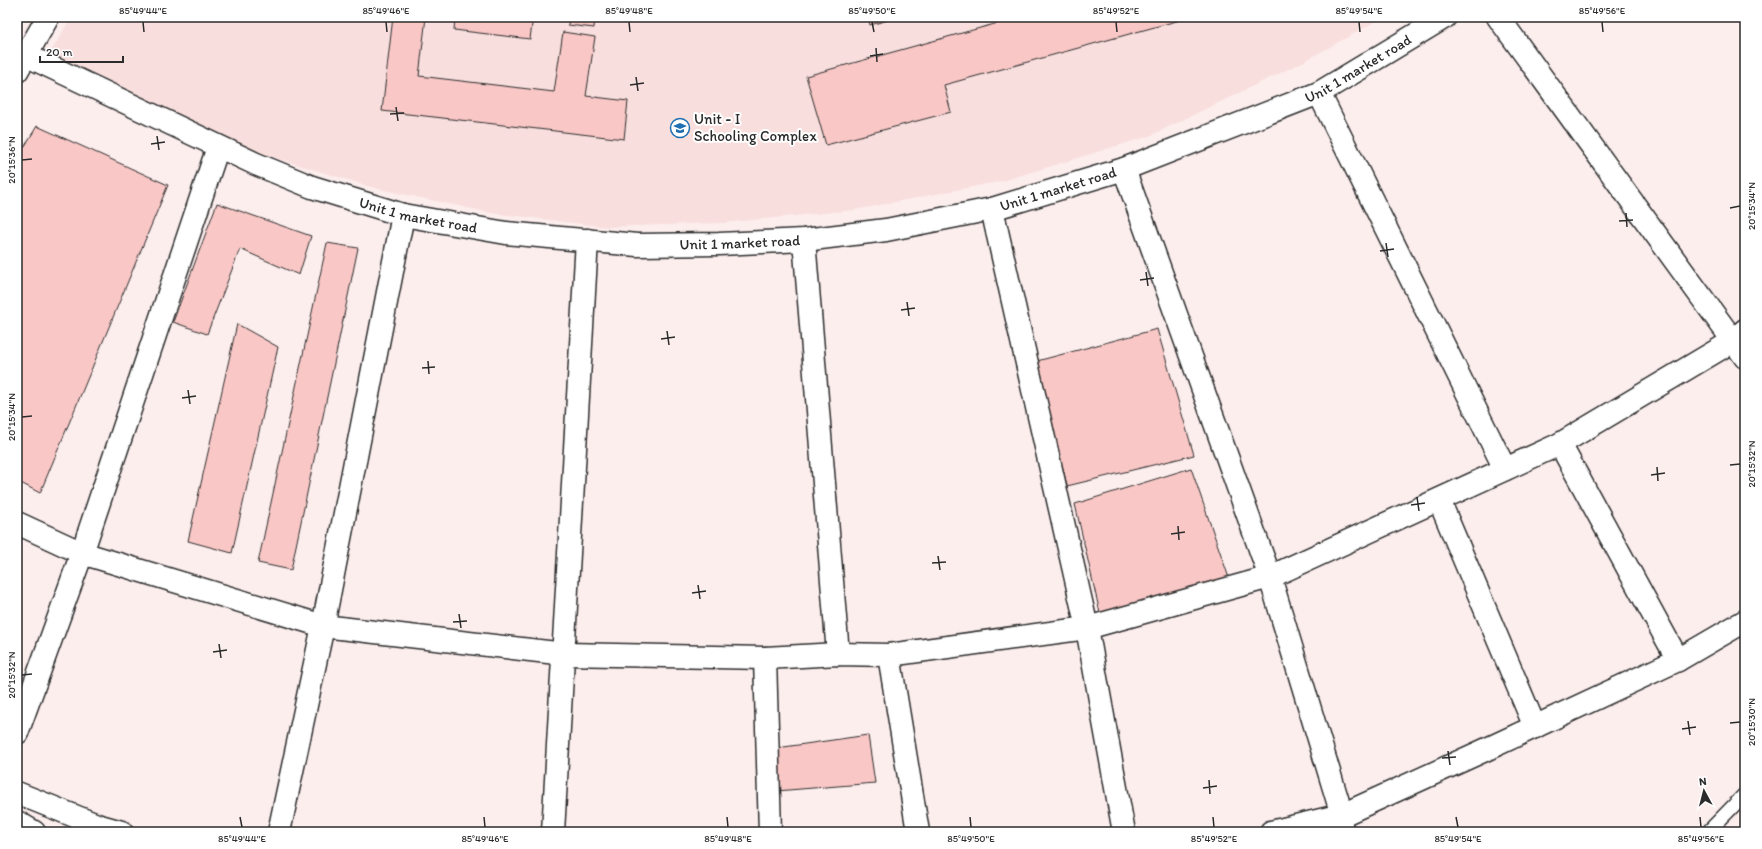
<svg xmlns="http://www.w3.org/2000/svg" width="1762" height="849" viewBox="0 0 1762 849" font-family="Itim,sans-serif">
<rect width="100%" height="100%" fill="#fdeeee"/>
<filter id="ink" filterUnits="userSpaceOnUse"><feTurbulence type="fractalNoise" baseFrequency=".025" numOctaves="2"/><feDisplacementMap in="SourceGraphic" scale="8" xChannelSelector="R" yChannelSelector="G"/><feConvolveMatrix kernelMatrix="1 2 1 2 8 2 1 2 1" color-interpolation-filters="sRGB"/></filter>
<g filter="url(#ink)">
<polygon fill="#f8dfde" points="71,17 1384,17 1303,62 1150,136 1003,181 855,210 723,223 607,227 491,213 374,188 246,149 47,58"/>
<g fill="#f9c8c6" stroke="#2b2b2b">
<polygon points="393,17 426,17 419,76 554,92 563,32 595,37 586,96 628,101 624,139 382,111"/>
<polygon points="455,17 533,17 530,39 454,30"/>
<polygon points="569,17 595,17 594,28 568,25"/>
<polygon points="868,17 899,17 870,25"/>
<polygon points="1020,17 1191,17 944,85 951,112 826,145 806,76"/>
<polygon points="37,126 168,185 40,493 17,481 17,159"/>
<polygon points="217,203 311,236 299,275 240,249 207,334 173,322"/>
<polygon points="327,243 358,248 291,570 258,563"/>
<polygon points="237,324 278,347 232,553 188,541"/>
<polygon points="1157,329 1194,455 1067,486 1037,361"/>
<polygon points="1191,468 1229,578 1100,613 1075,504"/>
<polygon points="868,735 875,783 776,791 770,749"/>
</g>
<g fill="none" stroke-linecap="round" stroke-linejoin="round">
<defs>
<g id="service">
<polyline points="1342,815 1348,832"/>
<polyline points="1708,832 1745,794"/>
</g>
<g id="minor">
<polyline points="1498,17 1745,357"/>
<path id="s1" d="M 17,51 L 256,164 L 312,187 L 403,215 L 506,233 L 637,245 L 719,244 L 804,240 L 886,230 L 992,209 L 1124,169 L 1319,93 L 1445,17"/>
<polyline points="17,71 48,17"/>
<polyline points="1319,93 1505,469"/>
<polyline points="1124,169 1270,577 1342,815"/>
<polyline points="992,209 1087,628 1124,832"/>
<polyline points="804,240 838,654"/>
<polyline points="1560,444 1678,660"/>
<polyline points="1439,500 1535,727"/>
<polyline points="17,523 82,553 323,626 565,654 765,658 838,654 889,655 1087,628 1270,577 1560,444 1733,341 1745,330"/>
<polyline points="889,655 918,832"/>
<polyline points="765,658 770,832"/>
<polyline points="17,733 82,553 218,147"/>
<polyline points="17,793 97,825 122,832"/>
<polyline points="17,822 34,832"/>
<polyline points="279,832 323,626 403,215"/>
<polyline points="553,832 587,240"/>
<polyline points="1271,832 1342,815 1485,750 1678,660 1745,621"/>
</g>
</defs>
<use href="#service" stroke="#2b2b2b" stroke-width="16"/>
<use href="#minor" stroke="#2b2b2b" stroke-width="25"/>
<use href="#service" stroke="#fff" stroke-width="13"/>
<use href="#minor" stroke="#fff" stroke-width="22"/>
</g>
</g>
<path fill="none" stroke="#2b2b2b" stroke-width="1.5" d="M 143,22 L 144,32M 386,22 L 387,32M 629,22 L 630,32M 872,22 L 874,32M 1116,22 L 1117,32M 1359,22 L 1360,32M 1602,22 L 1603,32M 876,48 L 877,62M 870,56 L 883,54M 636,77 L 638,91M 630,85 L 644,83M 396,107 L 398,121M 390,114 L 404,113M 157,136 L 159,150M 151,144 L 165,142M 22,160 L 32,159M 1730,208 L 1740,206M 1626,213 L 1627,227M 1619,221 L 1633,220M 1386,243 L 1388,257M 1380,251 L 1394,249M 1146,272 L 1148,286M 1140,280 L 1154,278M 907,302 L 909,316M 901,310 L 915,308M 667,331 L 669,345M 661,339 L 675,337M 428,361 L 429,374M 422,368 L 435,367M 188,390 L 190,404M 182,398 L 196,396M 22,417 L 32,416M 1730,465 L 1740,464M 1657,467 L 1658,481M 1651,475 L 1665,473M 1417,497 L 1419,511M 1411,505 L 1425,503M 1178,526 L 1179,540M 1171,534 L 1185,532M 938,556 L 940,570M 932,563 L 946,562M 698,585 L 700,599M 692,593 L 706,591M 459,614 L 461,628M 453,622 L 467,621M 219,644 L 221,658M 213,652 L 227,650M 22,675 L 32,674M 1688,721 L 1690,735M 1730,723 L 1740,722M 1682,729 L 1696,727M 1448,751 L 1450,765M 1442,758 L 1456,757M 1209,780 L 1210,794M 1203,788 L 1217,786M 240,817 L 242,827M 484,817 L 485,827M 727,817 L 728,827M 970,817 L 971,827M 1213,817 L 1214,827M 1456,817 L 1458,827M 1700,817 L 1701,827"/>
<defs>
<symbol id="school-ring" viewBox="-11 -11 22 22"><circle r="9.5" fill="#fff" stroke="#1f6fb2" stroke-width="1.5"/><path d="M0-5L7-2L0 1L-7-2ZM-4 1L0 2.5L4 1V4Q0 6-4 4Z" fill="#1f6fb2"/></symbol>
</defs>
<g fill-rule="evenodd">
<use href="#school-ring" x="669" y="117" width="22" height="22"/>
</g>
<g text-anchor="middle" stroke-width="4" stroke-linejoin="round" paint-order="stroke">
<g font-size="15" fill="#2b2b2b" stroke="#fff">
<text dy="5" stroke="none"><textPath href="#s1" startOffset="1407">Unit 1 market road</textPath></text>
<text dy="5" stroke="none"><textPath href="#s1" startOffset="1083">Unit 1 market road</textPath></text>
<text dy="5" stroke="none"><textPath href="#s1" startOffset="435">Unit 1 market road</textPath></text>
<text dy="5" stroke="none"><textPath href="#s1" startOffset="759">Unit 1 market road</textPath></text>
</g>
<g font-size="15" fill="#2b2b2b" stroke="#fff" text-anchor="start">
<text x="694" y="124">Unit - I<tspan x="694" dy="17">Schooling Complex</tspan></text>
</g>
</g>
<rect width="1762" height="849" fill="none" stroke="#fff" stroke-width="44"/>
<g transform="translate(1704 791) rotate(353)" stroke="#ffffff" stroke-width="3" paint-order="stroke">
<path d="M0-3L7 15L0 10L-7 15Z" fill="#2b2b2b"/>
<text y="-6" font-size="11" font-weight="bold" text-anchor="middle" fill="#2b2b2b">N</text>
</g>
<path d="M40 56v6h83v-6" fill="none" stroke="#2b2b2b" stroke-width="2"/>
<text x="46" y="56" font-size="12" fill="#2b2b2b" stroke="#ffffff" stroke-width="3" paint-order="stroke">20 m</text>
<rect x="22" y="22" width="1718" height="805" fill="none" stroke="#2b2b2b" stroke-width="1.5"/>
<g font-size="10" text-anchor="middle" fill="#2b2b2b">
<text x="143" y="14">85°49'44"E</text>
<text x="386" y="14">85°49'46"E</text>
<text x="629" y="14">85°49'48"E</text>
<text x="872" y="14">85°49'50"E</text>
<text x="1116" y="14">85°49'52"E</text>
<text x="1359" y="14">85°49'54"E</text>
<text x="1602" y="14">85°49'56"E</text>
<text transform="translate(11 160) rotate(-90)" y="4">20°15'36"N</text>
<text transform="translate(1751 206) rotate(-90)" y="4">20°15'34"N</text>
<text transform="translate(11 417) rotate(-90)" y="4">20°15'34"N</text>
<text transform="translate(1751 464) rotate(-90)" y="4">20°15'32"N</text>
<text transform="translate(11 675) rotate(-90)" y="4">20°15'32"N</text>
<text transform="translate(1751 722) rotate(-90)" y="4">20°15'30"N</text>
<text x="242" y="842">85°49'44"E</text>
<text x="485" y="842">85°49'46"E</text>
<text x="728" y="842">85°49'48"E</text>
<text x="971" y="842">85°49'50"E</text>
<text x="1214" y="842">85°49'52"E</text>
<text x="1458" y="842">85°49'54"E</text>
<text x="1701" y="842">85°49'56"E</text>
</g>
</svg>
